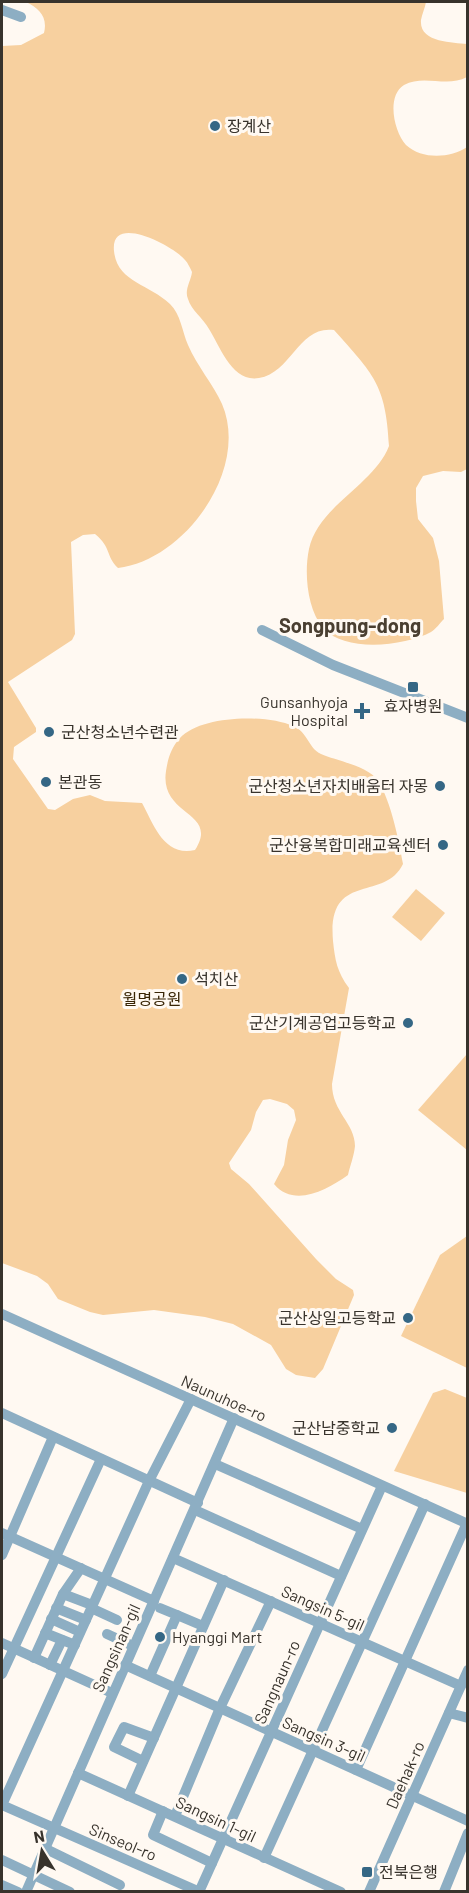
<svg xmlns="http://www.w3.org/2000/svg" width="469" height="1893" viewBox="0 0 469 1893" font-family="Barlow,'Noto Sans KR',sans-serif">
<rect width="100%" height="100%" fill="#fff9f2"/>
<g fill="#f7d09f">
<path d="M 26,2 L 426,2 C 425,8 422,14 421,20 C 419,43 453,42 467,44 L 467,77 C 447,88 424,74 404,85 C 386,96 394,132 406,145 C 422,160 451,158 467,147 L 467,469 L 461,472 L 443,471 L 423,476 L 416,488 L 416,501 L 418,519 L 433,538 L 439,561 L 444,619 C 440,623 436,629 431,632 C 405,646 345,653 323,628 C 307,609 304,572 309,549 C 318,506 374,485 389,446 C 386,384 373,374 334,330 C 299,325 292,372 259,378 C 232,383 220,346 209,329 C 203,318 191,310 188,299 C 184,290 191,281 192,272 C 190,268 188,263 185,260 C 175,247 110,212 114,251 C 117,282 149,284 170,304 C 181,315 182,331 188,345 C 197,366 213,384 222,404 C 250,469 185,560 118,568 C 105,555 112,548 95,534 L 83,535 L 71,542 L 75,634 L 72,640 L 8,682 L 36,728 L 36,732 L 14,747 L 13,759 L 48,809 L 55,810 L 73,799 L 90,795 L 105,801 L 142,803 C 154,825 164,857 195,850 C 220,811 159,817 166,771 C 168,758 171,748 180,738 C 201,715 266,714 293,726 C 308,732 308,748 321,754 C 337,761 369,766 378,781 C 391,801 399,841 403,864 C 384,903 327,870 333,941 C 335,960 337,972 349,988 L 332,1084 C 332,1112 355,1123 355,1146 C 354,1156 350,1166 348,1175 C 327,1190 294,1208 274,1184 L 284,1165 L 288,1140 L 296,1120 L 294,1110 L 287,1104 L 270,1099 L 263,1100 L 256,1112 L 251,1130 L 229,1163 L 231,1169 L 249,1184 L 316,1259 L 336,1279 L 353,1290 L 354,1295 L 323,1369 L 315,1378 L 296,1375 L 286,1369 L 271,1345 L 233,1324 L 205,1317 L 154,1310 L 103,1315 L 90,1312 L 58,1299 L 48,1284 L 37,1276 L 2,1263 L 2,46 L 21,45 L 44,33 C 48,17 39,8 26,2 Z"/>
<polygon points="416,889 445,913 421,941 392,917"/>
<polygon points="467,1054 467,1150 418,1110"/>
<polygon points="467,1236 468,1236 467,1368 401,1336 440,1255"/>
<polygon points="445,1389 467,1398 467,1493 394,1471 433,1393"/>
</g>
<g fill="none" stroke-linecap="round" stroke-linejoin="round">
<g stroke="#8daec3" stroke-width="10">
<polyline points="2,10 21,17"/>
<polyline points="262,630 333,665 468,718"/>
<polyline points="2,1314 468,1524"/>
<polyline points="2,1413 198,1503"/>
<polyline points="215,1464 362,1529"/>
<polyline points="195,1510 341,1576"/>
<polyline points="2,1533 154,1601"/>
<polyline points="2,1555 53,1437"/>
<polyline points="173,1558 461,1686"/>
<polyline points="63,1594 81,1568"/>
<polyline points="56,1608 86,1620"/>
<polyline points="91,1608 117,1620"/>
<polyline points="177,1615 203,1626"/>
<polyline points="51,1619 80,1632"/>
<polyline points="45,1633 75,1645"/>
<polyline points="107,1634 133,1646"/>
<polyline points="2,1643 112,1693"/>
<polyline points="34,1658 63,1594 92,1605"/>
<polyline points="50,1665 62,1640"/>
<polyline points="125,1665 468,1821"/>
<polyline points="2,1674 101,1459"/>
<polyline points="150,1676 177,1615 160,1608"/>
<polyline points="449,1713 468,1718"/>
<polyline points="143,1761 114,1747 124,1727 154,1738"/>
<polyline points="356,1770 467,1523"/>
<polyline points="78,1773 341,1892"/>
<polyline points="128,1796 224,1580"/>
<polyline points="2,1805 149,1481 191,1399"/>
<polyline points="2,1805 200,1892"/>
<polyline points="163,1811 153,1835 212,1863"/>
<polyline points="175,1816 220,1708 271,1601"/>
<polyline points="46,1849 120,1885"/>
<polyline points="264,1858 425,1504"/>
<polyline points="2,1860 70,1892"/>
<polyline points="2,1885 18,1892"/>
<polyline points="26,1892 234,1418"/>
<polyline points="199,1892 382,1486"/>
<polyline points="369,1892 468,1670"/>
<polyline points="444,1892 468,1833"/>
</g>
</g>
<g fill="#356785" stroke="#fff9f2" stroke-width="2">
<circle cx="215" cy="126" r="6"/>
<rect x="407" y="681" width="12" height="12" rx="3"/>
<path d="M359 702h6v6h6v6h-6v6h-6v-6h-6v-6h6z"/>
<circle cx="49" cy="732" r="6"/>
<circle cx="46" cy="782" r="6"/>
<circle cx="440" cy="786" r="6"/>
<circle cx="443" cy="845" r="6"/>
<circle cx="182" cy="979" r="6"/>
<circle cx="408" cy="1023" r="6"/>
<circle cx="408" cy="1318" r="6"/>
<circle cx="392" cy="1428" r="6"/>
<circle cx="160" cy="1637" r="6"/>
<rect x="361" y="1866" width="12" height="12" rx="3"/>
</g>
<g text-anchor="middle" stroke-width="6" stroke-linejoin="round" paint-order="stroke">
<g font-size="16" fill="#38332c" stroke="#fff9f2" text-anchor="start">
<text x="227" y="132">장계산</text>
<text x="348" y="708" text-anchor="end">Gunsanhyoja<tspan x="348" dy="18">Hospital</tspan></text>
<text x="413" y="712" text-anchor="middle">효자병원</text>
<text x="61" y="738">군산청소년수련관</text>
<text x="58" y="788">본관동</text>
<text x="428" y="792" text-anchor="end">군산청소년자치배움터 자몽</text>
<text x="431" y="851" text-anchor="end">군산융복합미래교육센터</text>
<text x="194" y="985">석치산</text>
<text x="396" y="1029" text-anchor="end">군산기계공업고등학교</text>
<text x="396" y="1324" text-anchor="end">군산상일고등학교</text>
<text x="380" y="1434" text-anchor="end">군산남중학교</text>
<text x="172" y="1643">Hyanggi Mart</text>
<text x="379" y="1878">전북은행</text>
</g>
<g font-size="16" fill="#392505" stroke="#fff9f2">
<text x="152" y="1005">월명공원</text>
</g>
<g font-size="16" fill="#38332c" stroke="#fff9f2">
<text transform="translate(224 1398) rotate(24)" y="6">Naunuhoe-ro</text>
<text transform="translate(323 1608) rotate(24)" y="6">Sangsin 5-gil</text>
<text transform="translate(116 1648) rotate(-66)" y="6">Sangsinan-gil</text>
<text transform="translate(277 1682) rotate(-66)" y="6">Sangnaun-ro</text>
<text transform="translate(324 1739) rotate(24)" y="6">Sangsin 3-gil</text>
<text transform="translate(405 1775) rotate(-66)" y="6">Daehak-ro</text>
<text transform="translate(216 1819) rotate(25)" y="6">Sangsin 1-gil</text>
<text transform="translate(123 1842) rotate(23)" y="6">Sinseol-ro</text>
</g>
<g font-size="20" font-weight="bold" fill="#4a3f31" stroke="#fff9f2">
<text x="350" y="633">Songpung-dong</text>
</g>
</g>
<rect width="469" height="1893" fill="none" stroke="#38332c" stroke-width="6"/>
<g transform="translate(42 1851) rotate(349)" stroke="#fff9f2" stroke-width="4.5" paint-order="stroke">
<path d="M0-4.5L10 22L0 15L-10 22Z" fill="#38332c"/>
<text y="-9" font-size="16" font-weight="bold" text-anchor="middle" fill="#38332c">N</text>
</g>
</svg>
